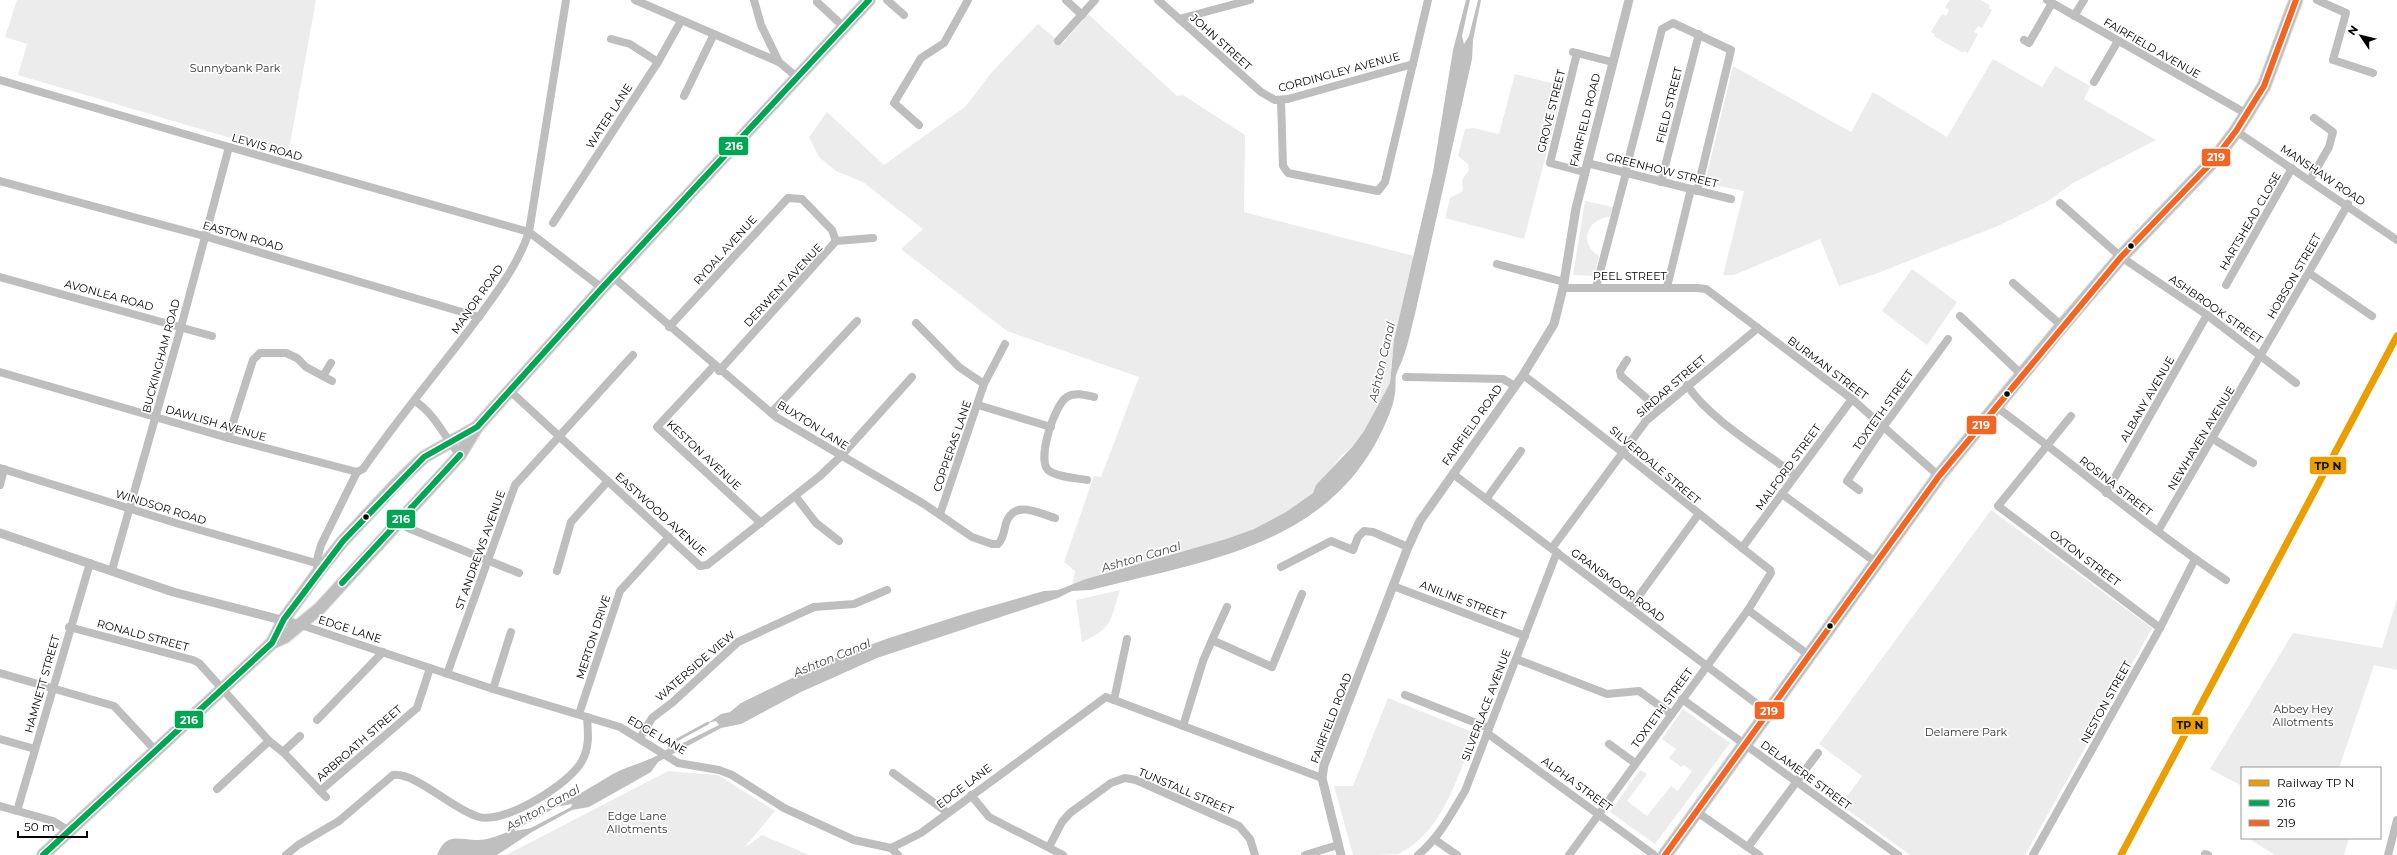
<svg xmlns="http://www.w3.org/2000/svg" width="2397" height="855" viewBox="0 0 2397 855" font-family="Montserrat,sans-serif">
<rect width="100%" height="100%" fill="#fff"/>
<g fill="#ececec">
<polygon points="17,0 316,0 288,155 18,75 27,44 5,37"/>
<polygon points="1950,0 1981,0 1990,5 1989,8 1992,10 1982,28 1978,26 1974,32 1978,34 1968,53 1964,51 1963,53 1934,36 1935,34 1931,32 1942,14 1946,16 1949,10 1945,7"/>
<polygon points="1088,14 1177,96 1183,95 1245,135 1244,212 1414,256 1392,357 1390,383 1364,431 1353,446 1341,456 1313,493 1286,512 1254,529 1226,539 1086,579 1072,586 1075,571 1064,562 1094,476 1101,477 1139,377 1007,331 901,249 923,229 863,182 836,171 819,157 809,137 827,112 884,165 966,106 991,73 1038,24 1062,44"/>
<polygon points="1993,59 2042,87 2055,66 2090,86 2084,99 2156,140 2073,183 2048,201 2000,225 1878,273 1839,286 1820,239 1734,275 1723,275 1744,191 1705,183 1733,66 1851,132 1873,92 1947,137"/>
<polygon points="1515,74 1564,86 1524,239 1445,218 1450,198 1463,191 1462,180 1469,170 1468,164 1458,156 1465,129 1474,128 1499,134"/>
<path d="M 1585,201 L 1613,207 L 1610,217 C 1587,218 1578,244 1599,256 L 1594,276 L 1573,275 Z"/>
<polygon points="1912,269 1957,302 1927,345 1882,311"/>
<polygon points="1991,510 2152,628 2025,855 1910,855 1841,805 1862,776 1819,744"/>
<path d="M 1120,590 C 1110,621 1113,628 1082,642 L 1076,600 Z"/>
<polygon points="2397,599 2397,670 2374,665 2339,768 2242,768 2242,786 2210,769 2293,633 2382,648"/>
<path d="M 1388,698 L 1475,733 C 1458,775 1443,833 1398,854 C 1390,855 1363,855 1353,855 L 1334,786 L 1353,786 Z"/>
<polygon points="1683,709 1730,743 1655,844 1610,812 1640,770 1647,774 1627,801 1647,816 1671,786 1678,791 1692,771 1684,765 1681,767 1669,758 1676,749 1662,739"/>
<polygon points="668,771 718,775 775,811 744,848 762,835 809,855 506,855"/>
<polygon points="2248,838 2349,838 2344,855 2275,855"/>
</g>
<path fill="#bfbfbf" d="M 1466,0 L 1470,0 L 1462,36 L 1464,44 L 1469,36 L 1478,0 L 1481,0 L 1473,40 L 1472,59 L 1415,314 C 1411,328 1409,342 1404,355 C 1402,362 1398,369 1396,375 C 1395,381 1396,387 1395,393 C 1394,403 1390,413 1386,422 C 1333,546 1207,560 1091,590 L 1072,591 L 1058,598 L 877,658 L 801,692 L 741,724 L 721,728 L 658,762 L 651,772 L 637,780 L 589,807 L 572,810 L 532,832 L 497,855 L 437,855 C 446,833 456,839 475,840 C 488,841 503,834 514,829 L 515,831 L 531,828 L 571,807 L 572,804 L 561,806 L 559,804 C 566,800 574,798 581,793 C 592,787 602,780 613,774 C 633,763 661,760 675,741 L 675,747 L 719,725 L 716,721 L 708,723 L 721,714 L 730,712 L 741,703 L 825,662 L 886,639 L 967,613 L 1044,591 L 1058,590 L 1086,579 L 1226,539 L 1254,529 L 1286,512 L 1313,493 L 1316,485 L 1353,446 L 1364,431 L 1390,383 L 1394,340 L 1433,172 L 1453,50 Z"/>
<g fill="none" stroke-linecap="round" stroke-linejoin="round">
<g stroke="#bfbfbf" stroke-width="3">
<polyline points="675,741 708,723"/>
<polyline points="514,829 559,804"/>
</g>
<defs>
<g id="primary">
<polyline points="272,643 284,619 319,571 343,541 398,482 424,457 477,427"/>
<polyline points="43,855 272,643 285,637 320,608 460,455 477,427 602,288 869,0"/>
</g>
<polyline id="trunk" points="1665,855 1939,476 2062,326 2121,257 2214,160 2236,131 2264,86 2296,0"/>
</defs>
<use href="#primary" stroke="#dbdbdb" stroke-width="14"/>
<use href="#trunk" stroke="#dbdbdb" stroke-width="15"/>
<g stroke="#bebebe" stroke-width="8">
<polyline points="635,0 779,62 798,78"/>
<polyline points="754,0 761,25 779,62"/>
<polyline points="887,0 904,15"/>
<polyline points="1066,0 1082,15"/>
<polyline points="1158,0 1261,92 1275,100 1288,99 1413,64"/>
<polyline points="2047,0 2247,114"/>
<polyline points="2317,0 2346,13 2333,60 2373,73"/>
<polyline points="817,2 844,27"/>
<polyline points="2074,16 2084,0"/>
<polyline points="1179,19 1250,0"/>
<polyline points="611,39 630,44 658,62"/>
<polyline points="2024,40 2029,43 2052,3"/>
<polyline points="1058,41 1095,0"/>
<polyline points="1573,52 1612,62"/>
<polyline points="1577,53 1550,163 1584,172"/>
<polyline points="0,80 229,147 529,232 602,288"/>
<polyline points="2094,82 2118,41"/>
<polyline points="684,96 714,34"/>
<polyline points="1281,100 1283,166 1288,173 1378,191 1385,182 1428,0"/>
<polyline points="919,125 894,103 921,58 944,43 968,0"/>
<polyline points="2236,131 2397,240"/>
<polyline points="1587,163 1731,199"/>
<polyline points="1625,173 1662,29 1673,23 1731,50 1697,191"/>
<polyline points="2310,180 2329,147 2333,132 2314,118"/>
<polyline points="0,181 204,236 479,317"/>
<polyline points="1661,182 1699,34"/>
<polyline points="2060,203 2121,257 2207,315 2296,383"/>
<polyline points="553,223 658,62 681,21"/>
<polyline points="2335,227 2348,204"/>
<polyline points="1497,264 1564,282"/>
<polyline points="2309,273 2372,316"/>
<polyline points="0,277 212,336"/>
<path d="M 613,277 L 776,417 L 924,504 L 972,537 L 992,544 L 998,544 C 1004,538 1004,530 1006,523 C 1015,499 1038,513 1055,518"/>
<polyline points="2013,283 2062,326"/>
<polyline points="2226,285 2292,168"/>
<polyline points="1596,287 1626,173"/>
<polyline points="1667,287 1691,189"/>
<polyline points="1563,288 1697,288 1706,289 1852,399 1939,476"/>
<polyline points="1960,316 2021,374"/>
<polyline points="916,323 959,367 984,384"/>
<polyline points="669,327 788,198 802,199 832,230 836,241"/>
<polyline points="1627,360 1620,371 1621,376 1659,409"/>
<polyline points="714,366 657,427 761,523"/>
<polyline points="719,371 836,241 873,238"/>
<polyline points="0,372 228,438 357,472"/>
<path d="M 1523,375 C 1607,438 1687,505 1770,570 L 1771,573 L 1748,610 L 1569,855"/>
<polyline points="323,376 331,363"/>
<polyline points="1406,377 1503,379 1515,386"/>
<path d="M 1687,385 C 1709,419 1762,450 1795,475"/>
<polyline points="510,391 700,566 707,565 820,476 841,456 912,377"/>
<path d="M 415,401 C 436,415 444,437 460,455"/>
<polyline points="978,405 1051,427"/>
<path d="M 1995,406 C 2073,463 2145,526 2226,580"/>
<polyline points="771,413 857,321"/>
<polyline points="2071,416 1998,506 2160,628"/>
<polyline points="228,438 253,360 260,353 286,353 297,358 306,367 332,381"/>
<polyline points="2213,439 2253,463"/>
<polyline points="0,468 179,524 316,563"/>
<polyline points="1453,474 1769,713"/>
<path d="M 1087,480 C 1077,478 1056,477 1048,470 C 1037,459 1054,405 1067,397 C 1075,392 1085,395 1094,397"/>
<polyline points="0,485 4,469"/>
<polyline points="1859,490 1847,481 1884,426 1948,339"/>
<polyline points="2106,493 2207,315"/>
<polyline points="1782,494 1877,563"/>
<polyline points="796,497 816,523 839,541"/>
<polyline points="1487,498 1521,451"/>
<polyline points="940,514 984,384 1005,344"/>
<polyline points="408,528 519,573"/>
<polyline points="2158,531 2334,229"/>
<polyline points="1552,548 1646,421 1758,328"/>
<polyline points="1742,548 1852,399"/>
<polyline points="1281,567 1331,541 1353,550 1358,537 1364,531 1373,532 1408,547"/>
<polyline points="112,570 181,327 229,147"/>
<path d="M 319,571 L 316,563 L 321,545 L 357,472 L 363,469 C 396,421 433,377 469,330 C 491,300 517,268 529,232 L 566,0"/>
<polyline points="557,571 571,522 608,481"/>
<polyline points="1393,586 1525,636"/>
<polyline points="1630,608 1698,515"/>
<polyline points="1748,610 1810,656"/>
<polyline points="301,625 493,689 620,727 678,763 719,770 732,775 784,808 854,840 891,848 921,833 1106,697 1322,778"/>
<polyline points="69,627 193,660 199,663 269,741 283,752 326,797"/>
<polyline points="1212,640 1227,607"/>
<polyline points="1516,659 1607,694 1639,691 1671,714"/>
<polyline points="0,673 114,706 156,751"/>
<polyline points="447,674 515,485 633,355"/>
<polyline points="493,689 511,632"/>
<polyline points="1405,695 1489,728"/>
<polyline points="1682,699 1898,855"/>
<polyline points="1114,700 1127,639"/>
<polyline points="579,714 620,591 669,537"/>
<polyline points="317,720 383,652"/>
<polyline points="1183,726 1203,661 1212,640 1272,667 1302,594"/>
<polyline points="1487,733 1654,855"/>
<polyline points="640,738 652,718 673,702 738,642 814,607 854,604 887,590"/>
<polyline points="0,739 35,749"/>
<polyline points="1609,744 1635,763"/>
<polyline points="283,752 300,736"/>
<polyline points="893,773 948,813"/>
<polyline points="217,789 269,741"/>
<polyline points="320,791 417,708 430,668"/>
<polyline points="971,795 989,817 1063,855"/>
<polyline points="0,806 53,821 69,831"/>
<polyline points="17,811 90,563"/>
<polyline points="1697,812 1759,855"/>
<polyline points="1434,839 1457,855"/>
<polyline points="1049,847 1062,822 1070,813 1111,783 1125,778 1136,780 1239,826 1250,839 1255,855"/>
<polyline points="1748,847 1818,753"/>
<polyline points="891,848 898,855"/>
<polyline points="2205,854 2208,855"/>
<path d="M 286,855 L 298,845 L 339,821 L 393,775 C 416,772 453,810 479,817 C 505,824 570,784 582,761 C 590,746 588,733 587,717"/>
<polyline points="1305,855 1338,845"/>
<path d="M 1418,855 C 1439,838 1451,814 1465,791 L 1557,552"/>
<polyline points="2033,855 2160,628 2195,559"/>
<polyline points="2388,855 2397,820"/>
</g>
<g stroke="#bebebe" stroke-width="9">
<polyline points="0,533 173,592 301,625"/>
<polyline points="1341,855 1322,778 1324,765 1408,547 1420,521 1523,375 1554,324 1563,288 1576,208 1629,0"/>
</g>
<use href="#primary" stroke="#bebebe" stroke-width="12"/>
<use href="#trunk" stroke="#bebebe" stroke-width="13"/>
<defs>
<g id="bus-1">
<polyline points="342,583 460,455"/>
<polyline points="43,855 272,643 284,619 343,541 424,457 477,427 602,288 869,0"/>
</g>
<polyline id="bus-2" points="1665,855 1939,476 2121,257 2214,160 2236,131 2264,86 2296,0"/>
</defs>
<use href="#bus-1" stroke="#fff" stroke-width="9"/>
<use href="#bus-2" stroke="#fff" stroke-width="9"/>
<use href="#bus-1" stroke="#00a651" stroke-width="6"/>
<use href="#bus-2" stroke="#f26522" stroke-width="6"/>
<defs>
<polyline id="rail-1" points="2121,855 2397,336"/>
</defs>
<use href="#rail-1" stroke="#fff" stroke-width="10"/>
<use href="#rail-1" stroke="#eb9e00" stroke-width="7"/>
</g>
<g fill="#000" stroke="#fff" stroke-width="1.5">
<circle cx="2131" cy="246" r="3.5"/>
<circle cx="2007" cy="394" r="3.5"/>
<circle cx="366" cy="517" r="3.5"/>
<circle cx="1830" cy="626" r="3.5"/>
</g>
<g text-anchor="middle" stroke-width="3.5" stroke-linejoin="round" paint-order="stroke">
<g font-size="11" fill="#000" stroke="#fff">
<text transform="translate(1221 42) rotate(42)" y="4">JOHN STREET</text>
<text transform="translate(2152 48) rotate(30)" y="4">FAIRFIELD AVENUE</text>
<text transform="translate(1339 72) rotate(-15)" y="4">CORDINGLEY AVENUE</text>
<text transform="translate(1669 105) rotate(-76)" y="4">FIELD STREET</text>
<text transform="translate(1551 111) rotate(-76)" y="4">GROVE STREET</text>
<text transform="translate(609 116) rotate(-57)" y="4">WATER LANE</text>
<text transform="translate(1585 120) rotate(-76)" y="4">FAIRFIELD ROAD</text>
<text transform="translate(267 147) rotate(16)" y="4">LEWIS ROAD</text>
<text transform="translate(1662 170) rotate(14)" y="4">GREENHOW STREET</text>
<text transform="translate(2323 175) rotate(34)" y="4">MANSHAW ROAD</text>
<text transform="translate(2250 221) rotate(-60)" y="4">HARTSHEAD CLOSE</text>
<text transform="translate(243 236) rotate(16)" y="4">EASTON ROAD</text>
<text transform="translate(725 250) rotate(-48)" y="4">RYDAL AVENUE</text>
<text x="1630" y="280">PEEL STREET</text>
<text transform="translate(2294 276) rotate(-60)" y="4">HOBSON STREET</text>
<text transform="translate(783 285) rotate(-47)" y="4">DERWENT AVENUE</text>
<text transform="translate(109 295) rotate(15)" y="4">AVONLEA ROAD</text>
<text transform="translate(477 299) rotate(-55)" y="4">MANOR ROAD</text>
<text transform="translate(2216 309) rotate(35)" y="4">ASHBROOK STREET</text>
<text transform="translate(161 356) rotate(-75)" y="4">BUCKINGHAM ROAD</text>
<text transform="translate(1828 368) rotate(37)" y="4">BURMAN STREET</text>
<text transform="translate(1671 386) rotate(-41)" y="4">SIRDAR STREET</text>
<text transform="translate(2147 399) rotate(-60)" y="4">ALBANY AVENUE</text>
<text transform="translate(1883 410) rotate(-55)" y="4">TOXTETH STREET</text>
<text transform="translate(216 423) rotate(16)" y="4">DAWLISH AVENUE</text>
<text transform="translate(813 425) rotate(32)" y="4">BUXTON LANE</text>
<text transform="translate(1472 425) rotate(-55)" y="4">FAIRFIELD ROAD</text>
<text transform="translate(2201 438) rotate(-59)" y="4">NEWHAVEN AVENUE</text>
<text transform="translate(952 446) rotate(-71)" y="4">COPPERAS LANE</text>
<text transform="translate(704 455) rotate(43)" y="4">KESTON AVENUE</text>
<text transform="translate(1655 465) rotate(40)" y="4">SILVERDALE STREET</text>
<text transform="translate(1788 467) rotate(-54)" y="4">MALFORD STREET</text>
<text transform="translate(2116 486) rotate(38)" y="4">ROSINA STREET</text>
<text transform="translate(161 507) rotate(17)" y="4">WINDSOR ROAD</text>
<text transform="translate(661 514) rotate(42)" y="4">EASTWOOD AVENUE</text>
<text transform="translate(480 550) rotate(-70)" y="4">ST ANDREWS AVENUE</text>
<text transform="translate(2085 558) rotate(37)" y="4">OXTON STREET</text>
<text transform="translate(1618 585) rotate(37)" y="4">GRANSMOOR ROAD</text>
<text transform="translate(1463 600) rotate(21)" y="4">ANILINE STREET</text>
<text transform="translate(350 629) rotate(18)" y="4">EDGE LANE</text>
<text transform="translate(143 635) rotate(15)" y="4">RONALD STREET</text>
<text transform="translate(593 637) rotate(-72)" y="4">MERTON DRIVE</text>
<text transform="translate(695 666) rotate(-41)" y="4">WATERSIDE VIEW</text>
<text transform="translate(42 684) rotate(-74)" y="4">HAMNETT STREET</text>
<text transform="translate(2106 702) rotate(-61)" y="4">NESTON STREET</text>
<text transform="translate(1486 705) rotate(-69)" y="4">SILVERLACE AVENUE</text>
<text transform="translate(1662 708) rotate(-54)" y="4">TOXTETH STREET</text>
<text transform="translate(1331 718) rotate(-69)" y="4">FAIRFIELD ROAD</text>
<text transform="translate(657 735) rotate(30)" y="4">EDGE LANE</text>
<text transform="translate(359 743) rotate(-41)" y="4">ARBROATH STREET</text>
<text transform="translate(1806 775) rotate(36)" y="4">DELAMERE STREET</text>
<text transform="translate(1577 784) rotate(36)" y="4">ALPHA STREET</text>
<text transform="translate(964 786) rotate(-37)" y="4">EDGE LANE</text>
<text transform="translate(1186 791) rotate(23)" y="4">TUNSTALL STREET</text>
</g>
<g font-size="11" fill="#333" stroke="#fff">
<text x="235" y="72">Sunnybank Park</text>
<text x="2303" y="713">Abbey Hey<tspan x="2303" dy="13">Allotments</tspan></text>
<text x="1966" y="736">Delamere Park</text>
<text x="637" y="820">Edge Lane<tspan x="637" dy="13">Allotments</tspan></text>
</g>
<g font-size="12" font-style="italic" fill="#444" stroke="#fff">
<text transform="translate(1382 362) rotate(-77)" y="4">Ashton Canal</text>
<text transform="translate(1141 557) rotate(-16)" y="4">Ashton Canal</text>
<text transform="translate(832 658) rotate(-22)" y="4">Ashton Canal</text>
<text transform="translate(543 808) rotate(-29)" y="4">Ashton Canal</text>
</g>
</g>
<g stroke="#fff" stroke-width="1.5">
<rect x="718" y="136" width="31" height="20" rx="4" fill="#00a651"/>
<rect x="2201" y="148" width="30" height="19" rx="4" fill="#f26522"/>
<rect x="1966" y="415" width="31" height="20" rx="4" fill="#f26522"/>
<rect x="2309" y="456" width="38" height="19" rx="4" fill="#eb9e00"/>
<rect x="386" y="509" width="30" height="20" rx="4" fill="#00a651"/>
<rect x="1754" y="701" width="31" height="19" rx="4" fill="#f26522"/>
<rect x="174" y="710" width="30" height="19" rx="4" fill="#00a651"/>
<rect x="2171" y="716" width="38" height="19" rx="4" fill="#eb9e00"/>
</g>
<g font-size="11" text-anchor="middle" font-weight="bold" fill="#fff">
<text x="734" y="150">216</text>
<text x="2216" y="161">219</text>
<text x="1981" y="429">219</text>
<text x="401" y="523">216</text>
<text x="1769" y="715">219</text>
<text x="189" y="724">216</text>
</g>
<g font-size="11" text-anchor="middle" font-weight="bold" fill="#111">
<text x="2328" y="470">TP N</text>
<text x="2190" y="729">TP N</text>
</g>
<rect x="2241" y="767" width="140" height="72" fill="#ffffff" stroke="#999999"/>
<rect x="2249" y="780" width="20" height="6" fill="#eb9e00" stroke="#999999"/>
<text x="2277" y="787" font-size="12" fill="#000000">Railway TP N</text>
<rect x="2249" y="800" width="20" height="6" fill="#00a651" stroke="#999999"/>
<text x="2277" y="807" font-size="12" fill="#000000">216</text>
<rect x="2249" y="820" width="20" height="6" fill="#f26522" stroke="#999999"/>
<text x="2277" y="827" font-size="12" fill="#000000">219</text>
<g transform="translate(2361 36) rotate(305)" stroke="#ffffff" stroke-width="3" paint-order="stroke">
<path d="M0-3L7 15L0 10L-7 15Z" fill="#000000"/>
<text y="-6" font-size="11" font-weight="bold" text-anchor="middle" fill="#000000">N</text>
</g>
<path d="M18 831v6h69v-6" fill="none" stroke="#000000" stroke-width="2"/>
<text x="24" y="831" font-size="12" fill="#000000" stroke="#ffffff" stroke-width="3" paint-order="stroke">50 m</text>
</svg>
